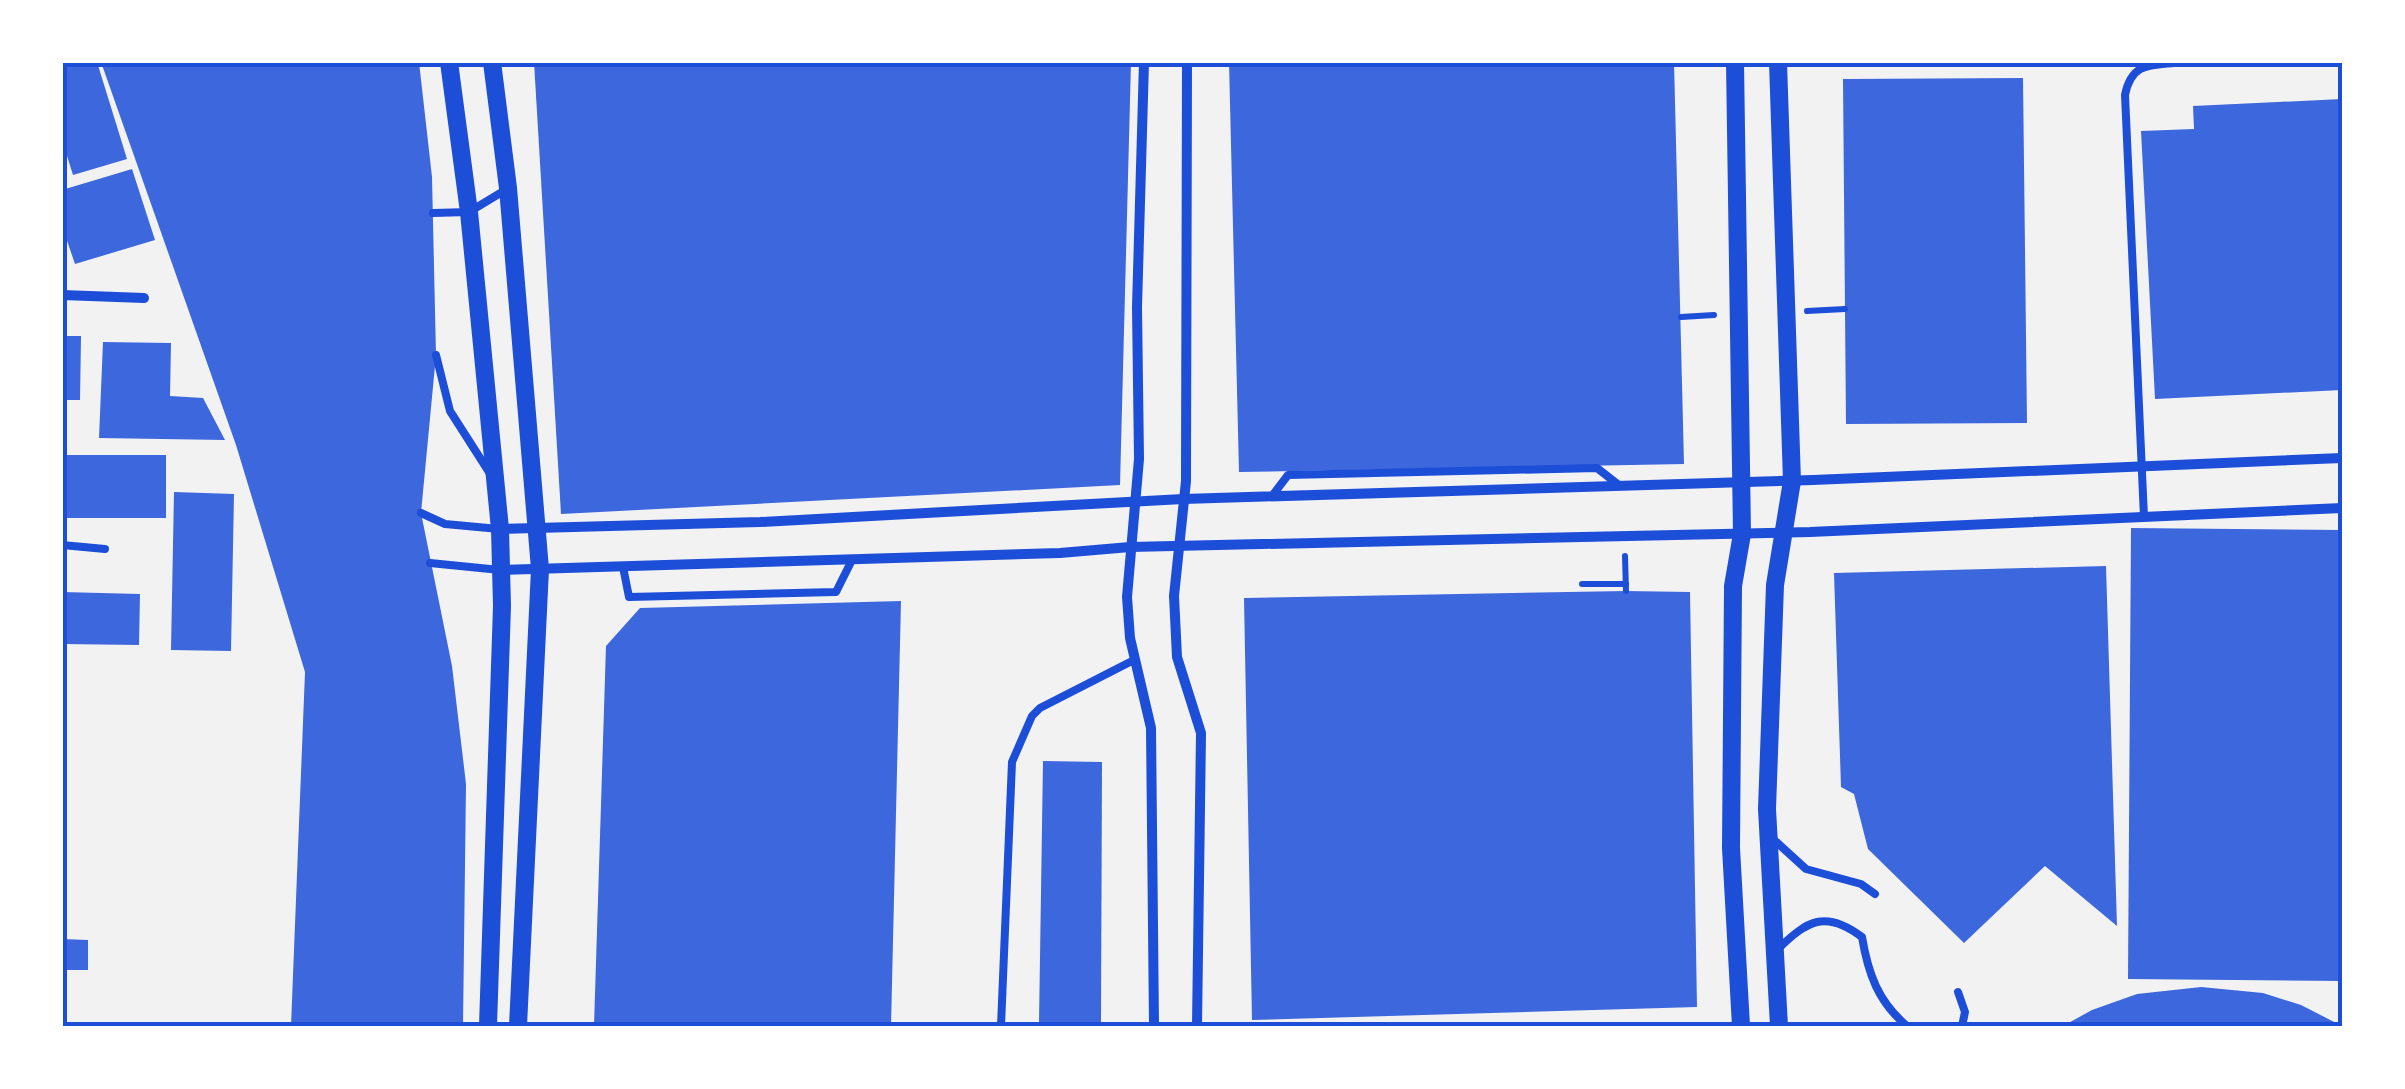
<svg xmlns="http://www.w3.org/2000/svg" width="2405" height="1089" viewBox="0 0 2405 1089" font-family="Overpass,sans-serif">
<rect width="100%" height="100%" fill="#f2f2f2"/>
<g fill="#3d67dc">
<polygon points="62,62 97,62 127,159 73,175 62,140"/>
<polygon points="101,62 419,62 432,177 436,355 421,513 452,666 466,784 463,1026 291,1026 305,672 236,445"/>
<polygon points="534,62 1131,62 1120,485 561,514"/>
<polygon points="1229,62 1674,62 1684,464 1239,472"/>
<polygon points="2023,78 2027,423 1846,424 1843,79"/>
<polygon points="2342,99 2342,390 2155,399 2141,131 2194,129 2193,106"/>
<polygon points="132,169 155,240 75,264 62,226 62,190"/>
<polygon points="62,336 81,336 80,400 62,400"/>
<polygon points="103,342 171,343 170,396 203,398 225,440 99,438"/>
<rect x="62" y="455" width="104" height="63"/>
<polygon points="174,492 234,494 231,651 171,650"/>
<polygon points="2131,528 2342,530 2342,981 2128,979"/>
<polygon points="2106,566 2117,926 2045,866 1964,943 1868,849 1854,794 1841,787 1834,573"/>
<polygon points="1626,591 1690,592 1697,1007 1252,1020 1244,598"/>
<polygon points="62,592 140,594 139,645 62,644"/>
<polygon points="901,601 891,1026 594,1026 606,646 640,608"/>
<polygon points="1043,761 1102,762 1101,1026 1039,1024"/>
<polygon points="62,939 88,940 88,970 62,970"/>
<polygon points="2201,987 2263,993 2301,1005 2342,1026 2063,1026 2092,1010 2137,994"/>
</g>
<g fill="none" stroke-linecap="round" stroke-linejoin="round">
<g stroke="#1d4ed8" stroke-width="6">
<polyline points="1807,311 1845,309"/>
<polyline points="1681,317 1714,315"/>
<polyline points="1625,556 1626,591"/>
<polyline points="1582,584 1626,584"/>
</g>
<g stroke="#1d4ed8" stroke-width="8">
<polyline points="433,213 469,212 507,189"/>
<polyline points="436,355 450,411 489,472"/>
<polyline points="1272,496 1288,475 1597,468 1620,486"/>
<polyline points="421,513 445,524 499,529"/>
<path d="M 2144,517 L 2125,95 C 2132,60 2153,66 2182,62"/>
<polyline points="62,545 105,549"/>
<polyline points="430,563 500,570"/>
<polyline points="623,567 629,597 836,592 852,560"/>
<polyline points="1772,838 1806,869 1861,884 1875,894"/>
<path d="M 1778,949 C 1807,921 1825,909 1862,937 C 1868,973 1878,1002 1907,1026"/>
<polyline points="1958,992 1965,1012 1962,1026"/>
<polyline points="1001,1026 1012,762 1032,716 1040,708 1134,660"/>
</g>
<g stroke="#1d4ed8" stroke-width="10">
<polyline points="1144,62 1137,307 1139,459 1127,597 1130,638 1151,728 1154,1026"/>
<polyline points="1187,62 1186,481 1174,596 1177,657 1201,733 1197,1026"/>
<polyline points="62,295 144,298"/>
<polyline points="500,529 760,522 1183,499 1813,480 2342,458"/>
<polyline points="501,570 1060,553 1130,547 1810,532 2342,508"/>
</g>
<g stroke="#1d4ed8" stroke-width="18">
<polyline points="449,62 469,212 500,529 502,606 488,1026"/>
<polyline points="492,62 508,188 540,569 518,1026"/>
<polyline points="1735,62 1742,534 1733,586 1731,848 1741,1026"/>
<polyline points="1778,62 1792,481 1775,585 1767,809 1779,1026"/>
</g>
</g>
<rect width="2405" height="1089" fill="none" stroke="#ffffff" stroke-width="130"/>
<rect x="65" y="65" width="2275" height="959" fill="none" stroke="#1d4ed8" stroke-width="4"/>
</svg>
